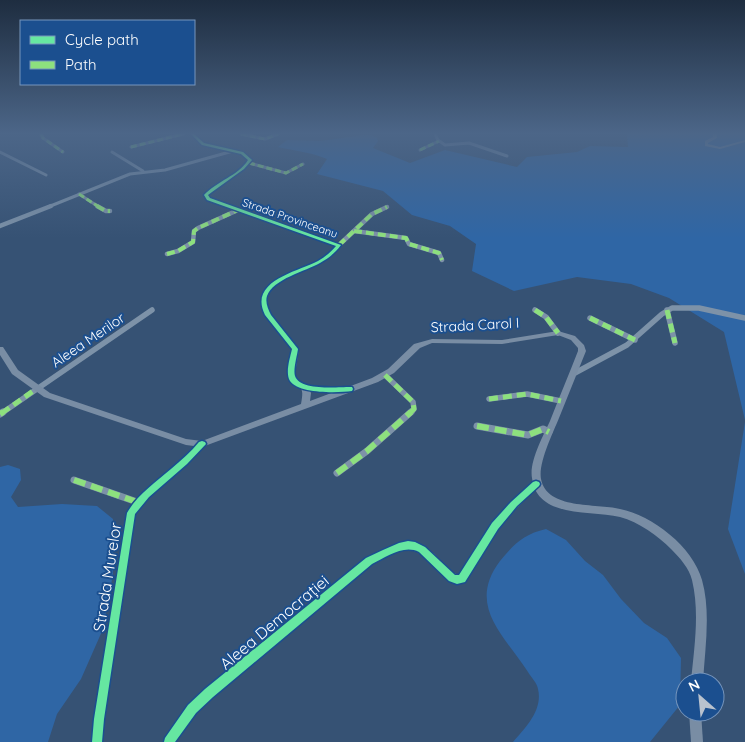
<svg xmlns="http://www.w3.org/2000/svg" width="745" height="742" viewBox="0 0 745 742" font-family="Quicksand,sans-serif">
<rect width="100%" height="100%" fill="#365274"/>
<g fill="#2f66a5">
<path d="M 627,134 L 745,134 L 745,420 L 724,332 L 669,298 L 631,284 L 577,277 L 514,291 L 472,271 L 476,244 L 450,226 L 412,215 L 383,191 L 317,174 L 327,159 C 311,152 295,151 278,147 L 287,140 L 320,141 L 363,135 L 371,135 L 377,138 L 378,141 L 373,148 L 410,163 L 445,150 L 517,167 L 527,157 L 577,152 L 590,146 L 628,147 Z"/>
<polygon points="745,422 745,574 728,529"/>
<polygon points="8,465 20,469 21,480 11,497 18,507 62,504 97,506 113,519 113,574 103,629 81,679 57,714 48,742 0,742 0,467"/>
<path d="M 546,529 L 566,540 L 585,561 L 603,575 L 621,599 L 644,623 L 667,638 L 681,658 L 680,705 L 650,742 L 513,742 C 526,727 543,710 538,689 C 537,683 531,677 528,672 C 505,636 466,606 500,561 C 514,544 524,534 546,529 Z"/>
</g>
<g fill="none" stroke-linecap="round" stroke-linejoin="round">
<g stroke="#7d92a8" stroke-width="3">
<polyline points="41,134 43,138 63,152"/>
<polyline points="241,134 265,139 278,134"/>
<polyline points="435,134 438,140 445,145 469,143 507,156"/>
<polyline points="131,147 183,134"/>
<polyline points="420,150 439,141"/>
<polyline points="0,152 46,175"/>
<polyline points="112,152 143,171"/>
<polyline points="249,163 286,173 303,164"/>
<polyline points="79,194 99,207"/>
<polyline points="48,207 130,174 165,170 233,151"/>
</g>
<g stroke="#7d92a8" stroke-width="4.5">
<polyline points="97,206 106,211 110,211"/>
<polyline points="0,226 51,206"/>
<polyline points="354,231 406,238 409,244 439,253 442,260"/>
<polyline points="339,245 372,214 387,207"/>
<polyline points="167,254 178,251 193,242 194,231 198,228 238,210"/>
</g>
<g stroke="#7d92a8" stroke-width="5.5">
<polyline points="535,310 546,317 558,333"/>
<polyline points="667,310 675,343"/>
<polyline points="590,318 635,340"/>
<polyline points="573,374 627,345 662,314 672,308 699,308 745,318"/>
<polyline points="385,375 413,402 414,409 410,413"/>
<polyline points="489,399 527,394 561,401"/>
<polyline points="2,413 152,310"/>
</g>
<g stroke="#7d92a8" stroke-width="7">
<polyline points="0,414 3,412"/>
<polyline points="477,426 528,435 543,429 549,432"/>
<polyline points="337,473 367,451 411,412"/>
<polyline points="74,480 140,503"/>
<polyline points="124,558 131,513 147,495 202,444"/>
<path d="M 374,558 C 398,547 410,538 432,558"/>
<path d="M 475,558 C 493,529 510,508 536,484"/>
</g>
<g stroke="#7d92a8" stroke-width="9">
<path d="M 431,557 C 439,565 450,581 462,579 L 476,557"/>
<polyline points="97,742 124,557"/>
<polyline points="169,742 192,709 209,693 369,561 377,557"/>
</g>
<g fill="#798da4" fill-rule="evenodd">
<path d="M 190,134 L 195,134 L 204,143 L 244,152 L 252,160 L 245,169 L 212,192 L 209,195 L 210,198 L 342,245 C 336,253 330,258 321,263 C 300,275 254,282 271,315 L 299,349 L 295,373 L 296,379 L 301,382 L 311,386 L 348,387 L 372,378 L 388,369 L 414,344 L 432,339 L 502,340 L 558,331 L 575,336 L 584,345 L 586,351 C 577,373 568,396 559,418 C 553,433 538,463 541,479 C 547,510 596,503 620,509 C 652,515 693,547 702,580 C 711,612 705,649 703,682 L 691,682 C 694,649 700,613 692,580 C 689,568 680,558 671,549 C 658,536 639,522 620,517 C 591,510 537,519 532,478 C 529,462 543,436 550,421 C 559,398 569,374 578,351 L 578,348 L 571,340 L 558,335 L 502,344 L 432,343 L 420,348 L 394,373 L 378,382 L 202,447 L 186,445 L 44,397 L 12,374 L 0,355 L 0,347 L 3,347 L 18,370 L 50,393 L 186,439 L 202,441 L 301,404 C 305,381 299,393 290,382 C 284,373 290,358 291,349 L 265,315 C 247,281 296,272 317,261 C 324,257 330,252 335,246 L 206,200 L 204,195 C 216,181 237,176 248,160 L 241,154 L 202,145 ZM 310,391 L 334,392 L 310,401 L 311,393 Z"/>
<polygon points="713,134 717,134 717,138 708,143 708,144 720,147 745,140 745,142 720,149 705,146 705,141 713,137"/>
<polygon points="689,712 701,712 703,742 691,742"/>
</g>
<g stroke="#8de07e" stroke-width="3" stroke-dasharray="6 3" stroke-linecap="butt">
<polyline points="41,134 43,138 63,152"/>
<polyline points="241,134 265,139 278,134"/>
<polyline points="131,147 183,134"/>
<polyline points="420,150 439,141"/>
<polyline points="249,163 286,173 303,164"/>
<polyline points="79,194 99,207"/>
</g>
<g stroke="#8de07e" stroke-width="4" stroke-dasharray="8 4" stroke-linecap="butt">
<polyline points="97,206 106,211 110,211"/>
<polyline points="354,231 406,238 409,244 439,253 442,260"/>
<polyline points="339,245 372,214 387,207"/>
<polyline points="167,254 178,251 193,242 194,231 198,228 238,210"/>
</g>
<g stroke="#8de07e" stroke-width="5" stroke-dasharray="9 5" stroke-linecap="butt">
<polyline points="535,310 546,317 558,333"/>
<polyline points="667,310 675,343"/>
<polyline points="590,318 635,340"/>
<polyline points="385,375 413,402 414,409 410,413"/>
<polyline points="489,399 527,394 561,401"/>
<polyline points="2,413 36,389"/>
</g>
<g stroke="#8de07e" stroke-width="6" stroke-dasharray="12 6" stroke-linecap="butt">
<polyline points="0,414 3,412"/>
<polyline points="477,426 528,435 543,429 549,432"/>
<polyline points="337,473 367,451 411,412"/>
<polyline points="74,480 140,503"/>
</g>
<defs>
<g id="cycleway">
<path d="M 191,134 L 194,134 L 204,143 L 243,152 L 252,160 L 244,169 L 212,192 L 208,195 L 210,198 L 341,245 C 335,253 329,258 320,263 C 306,271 273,279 267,296 C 265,302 268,309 271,315 L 298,349 C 297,356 293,370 295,376 C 300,391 337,387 350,387 L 352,387 L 353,389 L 352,391 C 338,393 299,394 290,381 C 285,373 290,358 292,349 L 265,315 C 248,281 297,272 318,261 C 325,257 331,252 336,246 L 207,200 L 204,195 C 217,181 238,176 248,160 L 241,154 L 202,145 Z"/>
<path d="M 202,441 L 205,442 L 206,444 L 187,464 L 149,497 L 135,514 L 104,719 L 102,742 L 92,742 L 94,719 L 127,513 C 137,495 156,482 171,469 C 181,460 191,452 199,442 Z"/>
<path d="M 536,481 L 539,482 L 540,484 L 539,486 L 517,506 L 498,529 L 465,582 L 457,584 L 449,581 L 419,552 C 404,544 386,557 372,564 L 213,697 L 196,713 L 175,742 L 164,742 L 165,738 L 188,705 L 205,689 L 366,558 L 383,550 L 399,543 L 408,541 L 415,542 L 425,547 L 455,575 L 459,575 L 492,523 L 511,502 L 533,482 Z"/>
</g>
</defs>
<use href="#cycleway" stroke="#1b4f8f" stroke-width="3"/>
<use href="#cycleway" fill="#66e7a1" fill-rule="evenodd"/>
</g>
<linearGradient id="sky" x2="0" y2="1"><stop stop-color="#1e2d40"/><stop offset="0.56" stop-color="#4c6688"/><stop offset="1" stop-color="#4c6688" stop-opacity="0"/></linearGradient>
<rect width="745" height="238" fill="url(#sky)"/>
<g text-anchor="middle" stroke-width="4" stroke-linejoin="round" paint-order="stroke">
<g font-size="11" fill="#fff" stroke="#1b4f8f">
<text transform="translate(290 218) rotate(19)" y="4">Strada Provinceanu</text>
</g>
<g font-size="14" fill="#fff" stroke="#1b4f8f">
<text transform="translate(475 325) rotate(-3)" y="5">Strada Carol I</text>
<text transform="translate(88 340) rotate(-34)" y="5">Aleea Merilor</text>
</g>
<g font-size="16" fill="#fff" stroke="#1b4f8f">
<text transform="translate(107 577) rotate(-81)" y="6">Strada Murelor</text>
<text transform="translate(274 622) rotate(-40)" y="6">Aleea Democrației</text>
</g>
</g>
<rect x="20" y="20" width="175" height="65" fill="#1b4f8f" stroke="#7695bc"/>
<rect x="30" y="36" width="25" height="8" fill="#66e7a1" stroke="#7695bc"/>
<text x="65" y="45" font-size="15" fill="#ffffff">Cycle path</text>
<rect x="30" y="61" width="25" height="8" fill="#8de07e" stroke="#7695bc"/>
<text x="65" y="70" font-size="15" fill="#ffffff">Path</text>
<g transform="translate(700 697) rotate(333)"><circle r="24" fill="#1b4f8f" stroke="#7695bc"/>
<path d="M0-4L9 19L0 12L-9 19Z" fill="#b9c2ce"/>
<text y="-8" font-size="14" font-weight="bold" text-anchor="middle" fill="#ffffff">N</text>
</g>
</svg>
